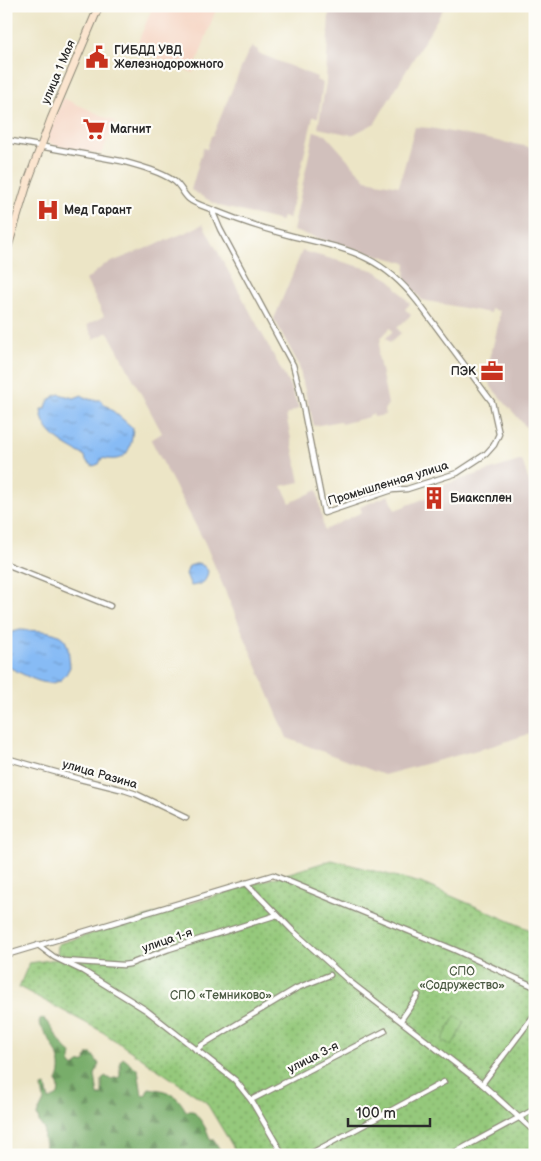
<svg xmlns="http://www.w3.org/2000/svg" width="541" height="1161" viewBox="0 0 541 1161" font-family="'Balsamiq Sans',sans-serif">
<defs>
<pattern id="grass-dots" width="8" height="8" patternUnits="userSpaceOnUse" patternTransform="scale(1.25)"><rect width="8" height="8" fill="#95c97b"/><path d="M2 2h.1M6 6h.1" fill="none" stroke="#7aa365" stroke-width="1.8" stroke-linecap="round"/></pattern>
<pattern id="forest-firs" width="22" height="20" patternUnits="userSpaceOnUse" patternTransform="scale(1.25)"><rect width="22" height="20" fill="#78ad6b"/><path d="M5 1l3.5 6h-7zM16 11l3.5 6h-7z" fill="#638d58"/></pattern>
<pattern id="water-ripples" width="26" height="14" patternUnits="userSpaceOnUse" patternTransform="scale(1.25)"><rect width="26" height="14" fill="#87bbf5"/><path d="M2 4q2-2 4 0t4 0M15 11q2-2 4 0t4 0" fill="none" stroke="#6f98c7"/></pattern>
</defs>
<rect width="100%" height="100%" fill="#fdfcf7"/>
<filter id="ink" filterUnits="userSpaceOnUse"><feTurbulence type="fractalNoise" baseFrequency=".02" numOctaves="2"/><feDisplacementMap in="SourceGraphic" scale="10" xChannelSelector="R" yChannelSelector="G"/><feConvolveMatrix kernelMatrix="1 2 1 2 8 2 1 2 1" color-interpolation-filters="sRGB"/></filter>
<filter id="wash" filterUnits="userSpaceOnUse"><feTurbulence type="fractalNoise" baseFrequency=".0096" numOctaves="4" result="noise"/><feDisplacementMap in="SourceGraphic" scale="20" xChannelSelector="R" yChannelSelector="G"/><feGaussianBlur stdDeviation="1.12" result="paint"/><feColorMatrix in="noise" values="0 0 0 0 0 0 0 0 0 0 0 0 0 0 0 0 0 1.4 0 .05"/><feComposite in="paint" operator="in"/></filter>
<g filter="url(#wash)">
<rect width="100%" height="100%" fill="#ece5c6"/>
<g fill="#f5d3c1">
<polygon points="153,6 217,6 193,73 135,49"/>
<polygon points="63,98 116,122 101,154 55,146 49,142 47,135"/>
</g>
<g fill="#d1c0bc">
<polygon points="327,6 445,6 375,123 352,135 318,128 326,82 329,13"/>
<polygon points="252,47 258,50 258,53 317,77 316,80 323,83 318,117 313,117 289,219 283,217 281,221 219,206 191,190 203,148 207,149 211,136 213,135 247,54"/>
<polygon points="415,127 430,128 535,148 535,439 533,435 492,388 486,375 499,321 499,311 491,309 490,313 422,300 405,281 406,263 293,231 314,131 326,135 366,180 399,186"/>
<polygon points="203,224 290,386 299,408 286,415 300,482 282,486 290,503 317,490 324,530 362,512 360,507 389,495 395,510 441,492 440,486 522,460 535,500 535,732 492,746 384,775 287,738 205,543 151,440 162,433 108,332 94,339 87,325 104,316 86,280 104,265 187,232"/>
<polygon points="302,251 373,270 390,280 410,304 405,309 411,315 397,328 401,333 390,343 386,338 393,331 390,328 381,338 378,355 388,404 384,410 385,415 374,417 373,414 369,415 369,417 341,424 340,421 314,426 298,363 274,319"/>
</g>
<polygon fill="url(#grass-dots)" stroke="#607a53" points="332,860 421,883 535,932 535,1155 238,1155 206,1102 101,1031 19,987 29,963 57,959 58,944"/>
<path fill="url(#forest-firs)" stroke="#526c4b" d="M 43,1018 C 55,1029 60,1046 72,1054 L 70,1064 L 74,1067 L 79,1063 L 85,1062 L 88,1054 L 92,1054 L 99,1064 L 95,1075 L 98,1095 L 102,1095 L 102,1080 L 105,1076 L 110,1079 L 120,1077 L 120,1061 L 123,1058 L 138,1070 L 142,1095 L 145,1096 L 149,1088 C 169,1091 176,1093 186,1111 L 193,1111 C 201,1120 207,1128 210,1140 L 214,1140 L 223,1155 L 51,1155 C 44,1147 43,1139 44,1129 L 40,1124 L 37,1115 L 44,1101 L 42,1087 L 46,1086 L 49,1100 L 58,1095 L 59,1088 L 57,1081 C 68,1061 48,1040 39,1023 L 40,1019 Z"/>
<polygon fill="#95c97b" stroke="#607a53" points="455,1016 465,1022 452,1046 442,1040"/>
<g fill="url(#water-ripples)" stroke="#597390">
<path d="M 59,394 L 74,398 L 82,395 C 87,400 94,400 100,400 L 133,428 C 131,449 128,464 102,458 L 99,464 L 93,466 L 86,461 L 85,456 C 65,445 42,434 41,409 L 46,409 C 47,400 51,397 59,394 Z"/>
<path d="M 199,563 L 205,567 L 208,571 C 206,583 203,584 191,586 L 186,574 L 189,566 Z"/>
<path d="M 20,630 C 33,631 55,629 64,639 C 69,645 69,658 70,667 C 68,671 65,677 61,680 C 45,690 21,672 6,666 L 6,634 Z"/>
</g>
</g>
<g filter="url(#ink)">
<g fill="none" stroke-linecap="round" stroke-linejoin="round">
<defs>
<g id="street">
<path d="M 6,140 L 121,161 C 139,166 159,171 174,181 C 181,186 183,194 189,199 C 195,204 206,207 213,210 C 235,219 258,227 281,233 C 340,249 376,249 417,301 L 492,402 L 499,434 L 494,445 L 486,454 L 457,473 L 407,489 L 392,490 L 324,513 L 300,391 L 293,365 L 220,229 L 212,210"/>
<polyline points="6,564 110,606"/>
<polyline points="6,758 80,779 124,790 136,794 186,818"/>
<polyline points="246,883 292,930 349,981 482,1084 535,1132"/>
<polyline points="38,945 54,957 83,971 146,1010 235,1080 251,1100 283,1155"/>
<polyline points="6,955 273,875 455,950 535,987"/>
<polyline points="64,961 123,965 130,964 169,949 277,915"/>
<polyline points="401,1020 418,995"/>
<polyline points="196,1050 202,1045 297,988 330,975"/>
<polyline points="482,1084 535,1014"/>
<polyline points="251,1100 385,1031"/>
<polyline points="308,1155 444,1082"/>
<polyline points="450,1155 535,1109"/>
</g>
<polyline id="secondary" points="6,253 28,181 51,119 99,6"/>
</defs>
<use href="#street" stroke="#8c8878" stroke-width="7"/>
<use href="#secondary" stroke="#8c8878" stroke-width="9"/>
<use href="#street" stroke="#fff" stroke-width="4.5"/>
<use href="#secondary" stroke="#fbe5cf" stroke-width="7"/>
</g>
</g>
<defs>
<symbol id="civic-bare" viewBox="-9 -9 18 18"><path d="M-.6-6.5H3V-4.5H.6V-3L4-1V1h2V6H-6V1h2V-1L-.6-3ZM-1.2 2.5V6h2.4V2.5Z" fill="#c8321e" stroke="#fdfcf7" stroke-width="2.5" paint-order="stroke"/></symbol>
<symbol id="supermarket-bare" viewBox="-9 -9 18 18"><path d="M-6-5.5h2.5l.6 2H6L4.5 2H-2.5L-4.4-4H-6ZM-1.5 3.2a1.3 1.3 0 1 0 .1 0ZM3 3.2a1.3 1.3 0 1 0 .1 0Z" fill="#c8321e" stroke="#fdfcf7" stroke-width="2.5" paint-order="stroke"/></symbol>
<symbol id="hospital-bare" viewBox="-9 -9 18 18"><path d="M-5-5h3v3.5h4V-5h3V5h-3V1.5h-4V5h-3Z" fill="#c8321e" stroke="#fdfcf7" stroke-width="2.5" paint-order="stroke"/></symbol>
<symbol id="office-bare" viewBox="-9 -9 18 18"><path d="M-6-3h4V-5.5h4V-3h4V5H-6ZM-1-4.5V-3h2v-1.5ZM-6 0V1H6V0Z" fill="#c8321e" stroke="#fdfcf7" stroke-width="2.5" paint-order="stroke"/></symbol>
<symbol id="building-bare" viewBox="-9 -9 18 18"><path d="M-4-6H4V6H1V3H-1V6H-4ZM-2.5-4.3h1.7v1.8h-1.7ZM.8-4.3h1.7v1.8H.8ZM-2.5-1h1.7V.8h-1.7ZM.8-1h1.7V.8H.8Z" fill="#c8321e" stroke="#fdfcf7" stroke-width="2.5" paint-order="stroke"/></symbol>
</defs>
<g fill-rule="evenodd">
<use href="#civic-bare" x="81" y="41" width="32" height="32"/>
<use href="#supermarket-bare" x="78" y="113" width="32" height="32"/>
<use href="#hospital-bare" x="32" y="194" width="32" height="32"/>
<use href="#office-bare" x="476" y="355" width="32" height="32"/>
<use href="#building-bare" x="418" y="482" width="32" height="32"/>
</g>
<g text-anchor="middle" stroke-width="4.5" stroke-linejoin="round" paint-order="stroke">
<g font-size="12" font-weight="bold" fill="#2b2b2b" stroke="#fdfcf7" text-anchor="start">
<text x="114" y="54">ГИБДД УВД<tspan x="114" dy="14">Железнодорожного</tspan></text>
<text x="110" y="133">Магнит</text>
<text x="64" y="214">Мед Гарант</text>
<text x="476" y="375" text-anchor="end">ПЭК</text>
<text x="450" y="502">Биаксплен</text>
</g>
<g font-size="12" fill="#2b2b2b" stroke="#fdfcf7">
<text transform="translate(58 72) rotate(-67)" y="4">улица 1 Мая</text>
<text transform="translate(388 483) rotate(-17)" y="4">Промышленная улица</text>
<text transform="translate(100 774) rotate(16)" y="4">улица Разина</text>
<text transform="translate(167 940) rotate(-19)" y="4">улица 1-я</text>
<text transform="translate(313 1057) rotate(-27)" y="4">улица 3-я</text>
</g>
<g font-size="12" fill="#4b5a43" stroke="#fdfcf7">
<text x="462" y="975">СПО<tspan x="462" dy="14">«Содружество»</tspan></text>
<text x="221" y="999">СПО «Темниково»</text>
</g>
</g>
<rect width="541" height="1161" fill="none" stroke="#fdfcf7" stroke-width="25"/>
<path d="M348 1118v8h82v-8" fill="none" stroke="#2b2b2b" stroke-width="2.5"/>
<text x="356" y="1118" font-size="15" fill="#2b2b2b" stroke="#fdfcf7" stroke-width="4" paint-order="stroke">100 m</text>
</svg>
